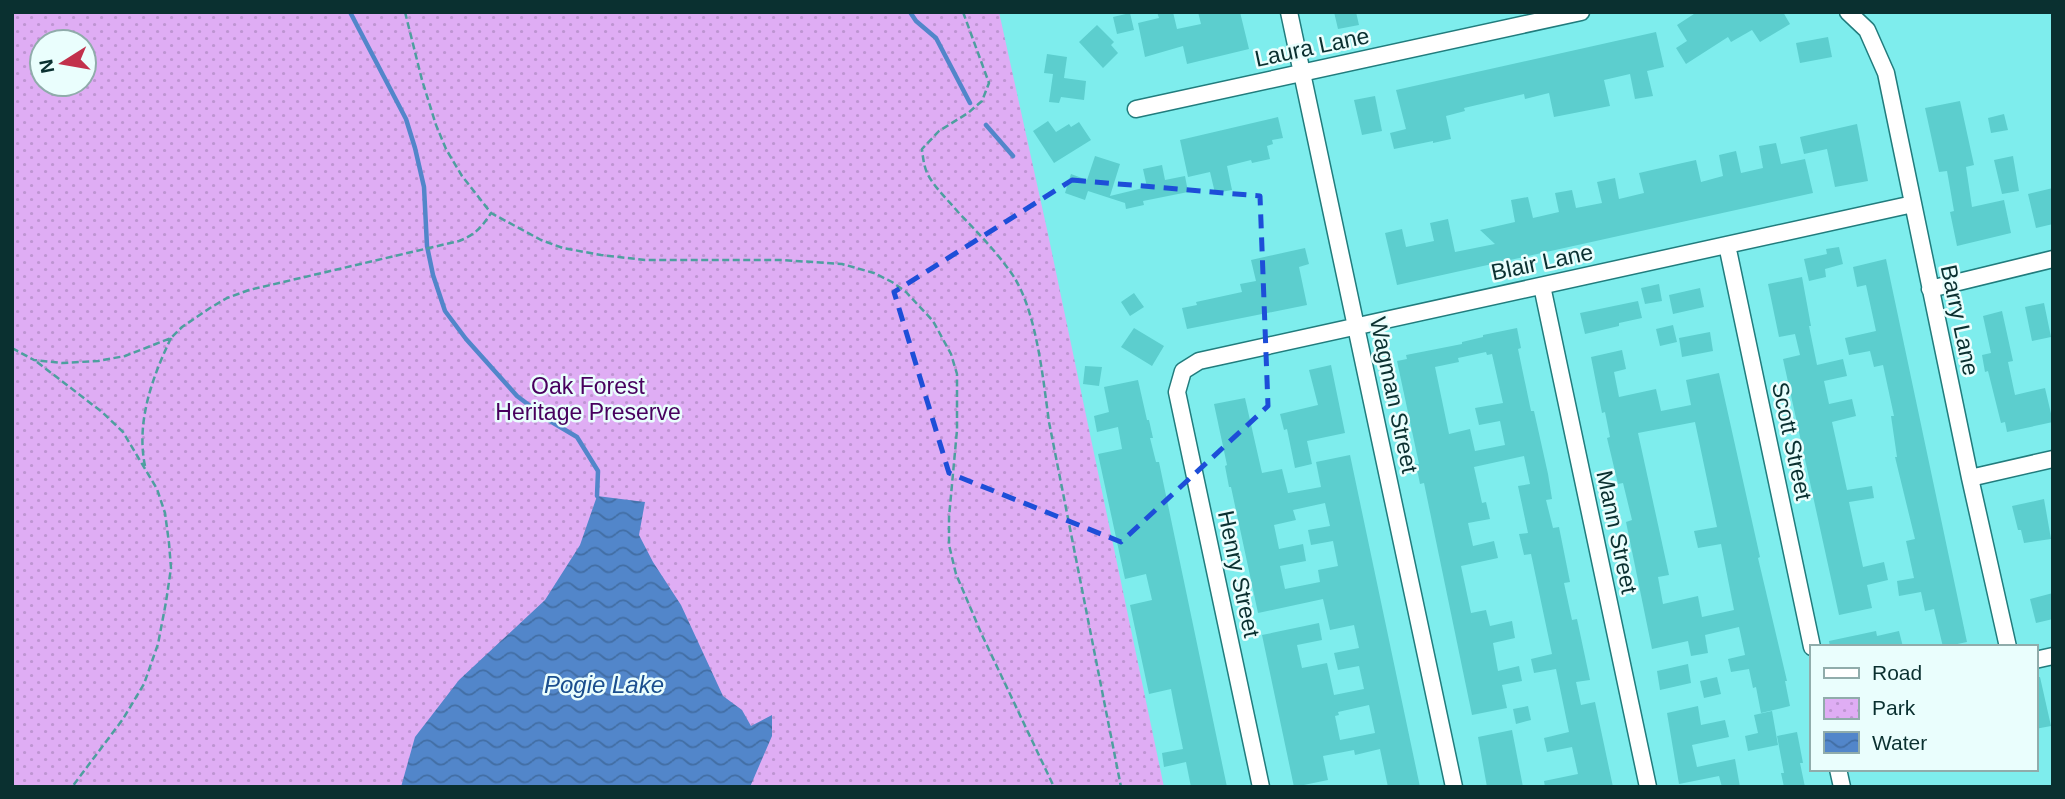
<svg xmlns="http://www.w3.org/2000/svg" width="2065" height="799" viewBox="0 0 2065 799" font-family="Helvetica,sans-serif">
<defs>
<pattern id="park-dots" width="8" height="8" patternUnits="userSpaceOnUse" patternTransform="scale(1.75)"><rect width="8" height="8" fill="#dfadf4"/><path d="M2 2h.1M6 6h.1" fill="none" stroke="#be95d2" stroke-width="1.8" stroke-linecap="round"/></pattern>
<pattern id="water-waves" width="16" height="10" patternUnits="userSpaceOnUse" patternTransform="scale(1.75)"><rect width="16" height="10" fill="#5286ca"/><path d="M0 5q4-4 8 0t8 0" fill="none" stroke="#426ea4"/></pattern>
</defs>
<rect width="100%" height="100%" fill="#7eeded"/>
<path fill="url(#park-dots)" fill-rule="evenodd" d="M12,12H999L1048,234L1164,787H12ZM42,42H84V84H42Z"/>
<path fill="url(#water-waves)" d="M597,496L645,502L639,535L653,562L681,605L723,696L742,710L751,726L772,715V736L750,787H401L415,737L459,680L545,600L580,545Z"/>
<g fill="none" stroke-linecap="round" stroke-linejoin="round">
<path stroke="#5286ca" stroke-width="4.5" d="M350,12L406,119L415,148L424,187L427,246L433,275L445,311L466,339L517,396L550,421L577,437L598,471L597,496
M910,12L916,21L936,38L970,103
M986,125L1013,156"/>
</g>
<path fill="#5ccece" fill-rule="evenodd" d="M1157,12H1173L1177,29L1201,24L1198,12H1240L1249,49L1187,64L1183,46L1145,57L1138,23L1159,18Z
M1334,12H1356L1359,25L1338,29Z
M1697,12H1783L1790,24L1760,42L1752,30L1731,42L1728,37L1686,64L1676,48L1687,41L1677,25Z
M1130,13L1134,30L1117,34L1113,17Z
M1097,25L1114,42L1111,45L1118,53L1103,68L1079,42Z
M1656,32L1664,67L1647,71L1653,96L1635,99L1630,74L1604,80L1610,106L1554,117L1549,93L1525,99L1524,94L1464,108L1465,111L1446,116L1451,139L1433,143V141L1394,149L1390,133L1406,129L1396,90Z
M1828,37L1832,57L1800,63L1796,43Z
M1047,54L1067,57L1064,78L1086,81L1084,100L1061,97L1059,103L1049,102L1053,74L1044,73Z
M1375,96L1382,131L1362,135L1354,100Z
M1960,101L1974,165L1966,167L1972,207L2004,200L2011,233L1957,246L1950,212L1954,211L1947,171L1939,172L1925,108Z
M2004,114L2008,130L1991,133L1988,118Z
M1278,117L1283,138L1272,140L1273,144L1267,146L1270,159L1252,163L1251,160L1227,166L1232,190L1215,193L1210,172L1188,177L1180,140Z
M1048,121L1056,132L1069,124L1071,127L1079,122L1091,140L1054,163L1033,131Z
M1857,124L1868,181L1835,187L1827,149L1804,154L1800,137Z
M1776,143L1781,164L1805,159L1813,193L1397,285L1385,233L1402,229L1406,247L1434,241L1430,223L1448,219L1455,252L1495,244L1480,230L1515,222L1511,200L1528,197L1533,218L1559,212L1555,193L1572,190L1576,208L1602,203L1597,182L1615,178L1619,199L1644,193L1639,173L1678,164L1696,160L1701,182L1723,176L1719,155L1736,151L1741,173L1763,168L1759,146Z
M1095,156L1120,164L1110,196L1147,187L1143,169L1162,165L1165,180L1185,176L1188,192L1143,201L1144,205L1126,209L1125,203L1088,191L1085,200L1065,193L1071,174L1087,180Z
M2013,156L2019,191L2002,194L1994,160Z
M2053,188V224L2036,228L2028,194Z
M1839,247L1843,264L1825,269L1826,277L1809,281L1804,259L1827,254L1826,249Z
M1305,248L1309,264L1299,267L1307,305L1187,329L1182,308L1197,305L1196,302L1242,292L1240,284L1256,281L1251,260Z
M1886,259L1967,642L1943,647L1934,609L1925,611L1921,592L1899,596L1897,581L1914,578L1906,541L1915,539L1895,457H1897L1891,416H1894L1883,365L1874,367L1870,351L1849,355L1845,338L1876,331L1866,285L1857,287L1853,267Z
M1802,277L1811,326H1809L1817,365L1843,359L1847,376L1824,381L1829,404L1852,399L1856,416L1832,422L1847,490L1872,486L1874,498L1849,502L1863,567L1884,562L1888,580L1867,585L1872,608L1839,615L1783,359L1800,355L1795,334L1779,337L1768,284Z
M1659,284L1662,301L1645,304L1641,288Z
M1700,288L1704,307L1673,314L1669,295Z
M1134,293L1144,307L1130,316L1121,302Z
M1638,301L1642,318L1619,323V326L1585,334L1580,313Z
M2044,303L2051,337L2032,341L2025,307Z
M2002,311L2013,361L2008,362L2015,395L2045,388L2053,422L2007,432L2005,422L2001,423L1988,371L1985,372L1982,355L1991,353L1983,316Z
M1673,325L1677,342L1660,346L1656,329Z
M1134,328L1164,346L1152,366L1121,347Z
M1517,328L1521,348L1518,349L1531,411H1534L1548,474L1552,499L1546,500L1553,528L1559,527L1570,582L1564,583L1572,620L1577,619L1590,680L1576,682L1581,705L1595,702L1613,787H1545L1544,781L1578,774L1572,747L1547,752L1544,738L1569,732L1556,669L1534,673L1531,659L1552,654L1531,554L1524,555L1519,534L1528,533L1518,486L1530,484L1524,456L1474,467L1482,503L1486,502L1490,519L1468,523L1473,546L1494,541L1498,558L1461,566L1471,613L1486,610L1490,626L1512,621L1515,638L1493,643L1498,671L1519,666L1522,681L1502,685L1507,708L1472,715L1424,483L1420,484L1416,464H1419L1397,361L1407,359L1406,355L1462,344V342L1483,337V335ZM1486,352L1487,355L1492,354L1503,403L1475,408L1479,425L1500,421L1505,445L1475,451L1470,429L1449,434L1435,367L1459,362L1458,358Z
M1710,332L1713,351L1682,357L1679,338Z
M1622,350L1626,369L1614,372L1619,397L1656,389L1661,411L1691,405L1686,380L1719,373L1760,557L1758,558L1787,681H1785L1790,706L1761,713L1756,687L1753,688L1749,669L1731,672L1728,659L1745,655L1739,627L1705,635L1708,653L1691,656L1688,641L1652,649L1626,522L1632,520L1623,483L1618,484L1607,438L1610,437L1605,412L1602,413L1591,357ZM1695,422L1717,527L1694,531L1698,548L1721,544L1734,610L1702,617L1698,596L1663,604L1658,577L1669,575L1638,433Z
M1331,365L1345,433L1307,441L1312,464L1295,468L1287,429L1284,430L1280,414L1318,405L1309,370Z
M1085,366L1102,367L1099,386L1083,384Z
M1138,380L1147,420H1149L1153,438H1150L1156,462H1159L1227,787H1191L1186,762L1164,767L1162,753L1183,749L1174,705L1171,689L1149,694L1130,605L1152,600L1146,574L1125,579L1098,454L1122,449L1118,427L1097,432L1094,416L1109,412L1104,387Z
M1245,398L1262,473L1282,469L1288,493L1321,487L1316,462L1350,455L1420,787H1388L1380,749L1355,755L1354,750L1323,756L1328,780L1294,787L1262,635L1319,623L1322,640L1297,645L1302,668L1327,663L1334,695L1364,689L1359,666L1338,670L1334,653L1359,648L1354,625L1330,630L1323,599L1258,613L1231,487H1229L1225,466L1227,465L1214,404ZM1325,503L1330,526L1308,530L1311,545L1333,541L1338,566L1318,570L1320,582L1285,589L1280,566L1306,561L1303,544L1279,549L1274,525L1296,520L1293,510ZM1369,705L1375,733L1340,740L1335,716L1339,715L1338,712Z
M2044,499L2051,539L2024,543L2021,530H2018L2012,506Z
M2053,593V619L2036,623L2030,599Z
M1876,631L1877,636L1899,631L1903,647H1830L1829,641Z
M1688,664L1691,683L1660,690L1657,671Z
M1717,677L1721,694L1704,698L1700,681Z
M2035,677H2040L2051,726L2035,729Z
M1528,706L1531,720L1516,724L1513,709Z
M1698,706L1701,725L1725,720L1729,737L1692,745L1697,767L1735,759L1740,787H1722L1719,776L1679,784L1667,713Z
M1772,711L1778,745L1748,751L1745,736L1758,733L1754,715Z
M1512,730L1523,787H1487L1478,737Z
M1797,732L1803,763H1800L1805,787H1784L1781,773H1784L1777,736Z"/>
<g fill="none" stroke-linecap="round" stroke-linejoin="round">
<defs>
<path id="street" d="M1289,12L1454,787
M1848,12L1867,30L1886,73L1970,478L2008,647
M1136,109L1581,12
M1727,245L1812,647
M1542,286L1648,787
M1930,289L2053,259
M1970,478L2053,459
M2035,660L2053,656
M1838,769L1842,787
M1261,787L1177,392L1183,371L1199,361L1913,204"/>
</defs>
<use href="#street" stroke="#217c7d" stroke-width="19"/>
<path stroke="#4e9f9f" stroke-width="2.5" stroke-dasharray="7 3.5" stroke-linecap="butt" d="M405,12L422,80L436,125L446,149L462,176L491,213L541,240L563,248L601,255L645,260H782L842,264L874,273L892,282L906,292L933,321L951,354L957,374V430L949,517V545L956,574L982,635L1054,787
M963,12L989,83L982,101L968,113L939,131L922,149C923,158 924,167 928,175C936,189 948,200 958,212C978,233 998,253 1014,277C1037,314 1043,379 1049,422L1121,787
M12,348L34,360L62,363L98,361L125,356L171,338L182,327L210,308L227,298L249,290L459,241C475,235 482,227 491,213
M37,362L102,412L123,432L157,489L165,513L169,543L171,568L166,602L158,644L144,684L123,719L72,787
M145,466C136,422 152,378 171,338"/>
<use href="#street" stroke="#fff" stroke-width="16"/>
</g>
<path fill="none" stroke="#1d4ed8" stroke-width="5" stroke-dasharray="14 9" stroke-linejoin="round" d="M1072,180L1260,196L1268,406L1121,542L949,473L894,292Z"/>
<g text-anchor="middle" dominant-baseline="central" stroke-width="5" stroke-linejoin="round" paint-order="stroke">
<g font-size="23" fill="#0a3030" stroke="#eafefd">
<text transform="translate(1312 47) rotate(-12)">Laura Lane</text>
<text transform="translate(1542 262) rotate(-12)">Blair Lane</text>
<text transform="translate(1960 320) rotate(78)">Barry Lane</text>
<text transform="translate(1394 395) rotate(78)">Wagman Street</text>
<text transform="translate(1792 441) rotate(78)">Scott Street</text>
<text transform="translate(1617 532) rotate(78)">Mann Street</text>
<text transform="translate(1239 574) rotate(78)">Henry Street</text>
</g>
<g font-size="23" fill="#48005e" stroke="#eafefd">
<text x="588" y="386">Oak Forest<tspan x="588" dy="26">Heritage Preserve</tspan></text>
</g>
<g font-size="24" font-style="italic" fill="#1a4e8e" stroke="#eafefd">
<text x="604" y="684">Pogie Lake</text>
</g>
</g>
<rect width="2065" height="799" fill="none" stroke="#0a3030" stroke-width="28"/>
<rect x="1810" y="645" width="228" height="126" fill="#eafefd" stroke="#90acab" stroke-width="2"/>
<rect x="1824" y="668" width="35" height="10" fill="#ffffff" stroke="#90acab" stroke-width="2"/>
<text x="1872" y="680" font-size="21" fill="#0a3030">Road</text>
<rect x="1824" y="698" width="35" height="21" fill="url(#park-dots)" stroke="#90acab" stroke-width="2"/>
<text x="1872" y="715" font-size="21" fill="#0a3030">Park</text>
<rect x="1824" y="732" width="35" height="21" fill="url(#water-waves)" stroke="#90acab" stroke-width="2"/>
<text x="1872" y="750" font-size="21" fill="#0a3030">Water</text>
<g transform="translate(63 63) rotate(259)"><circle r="33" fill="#eafefd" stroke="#90acab" stroke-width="2"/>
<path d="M0-5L12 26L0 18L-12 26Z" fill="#c2314c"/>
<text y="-10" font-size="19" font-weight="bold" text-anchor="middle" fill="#0a3030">N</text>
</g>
</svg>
